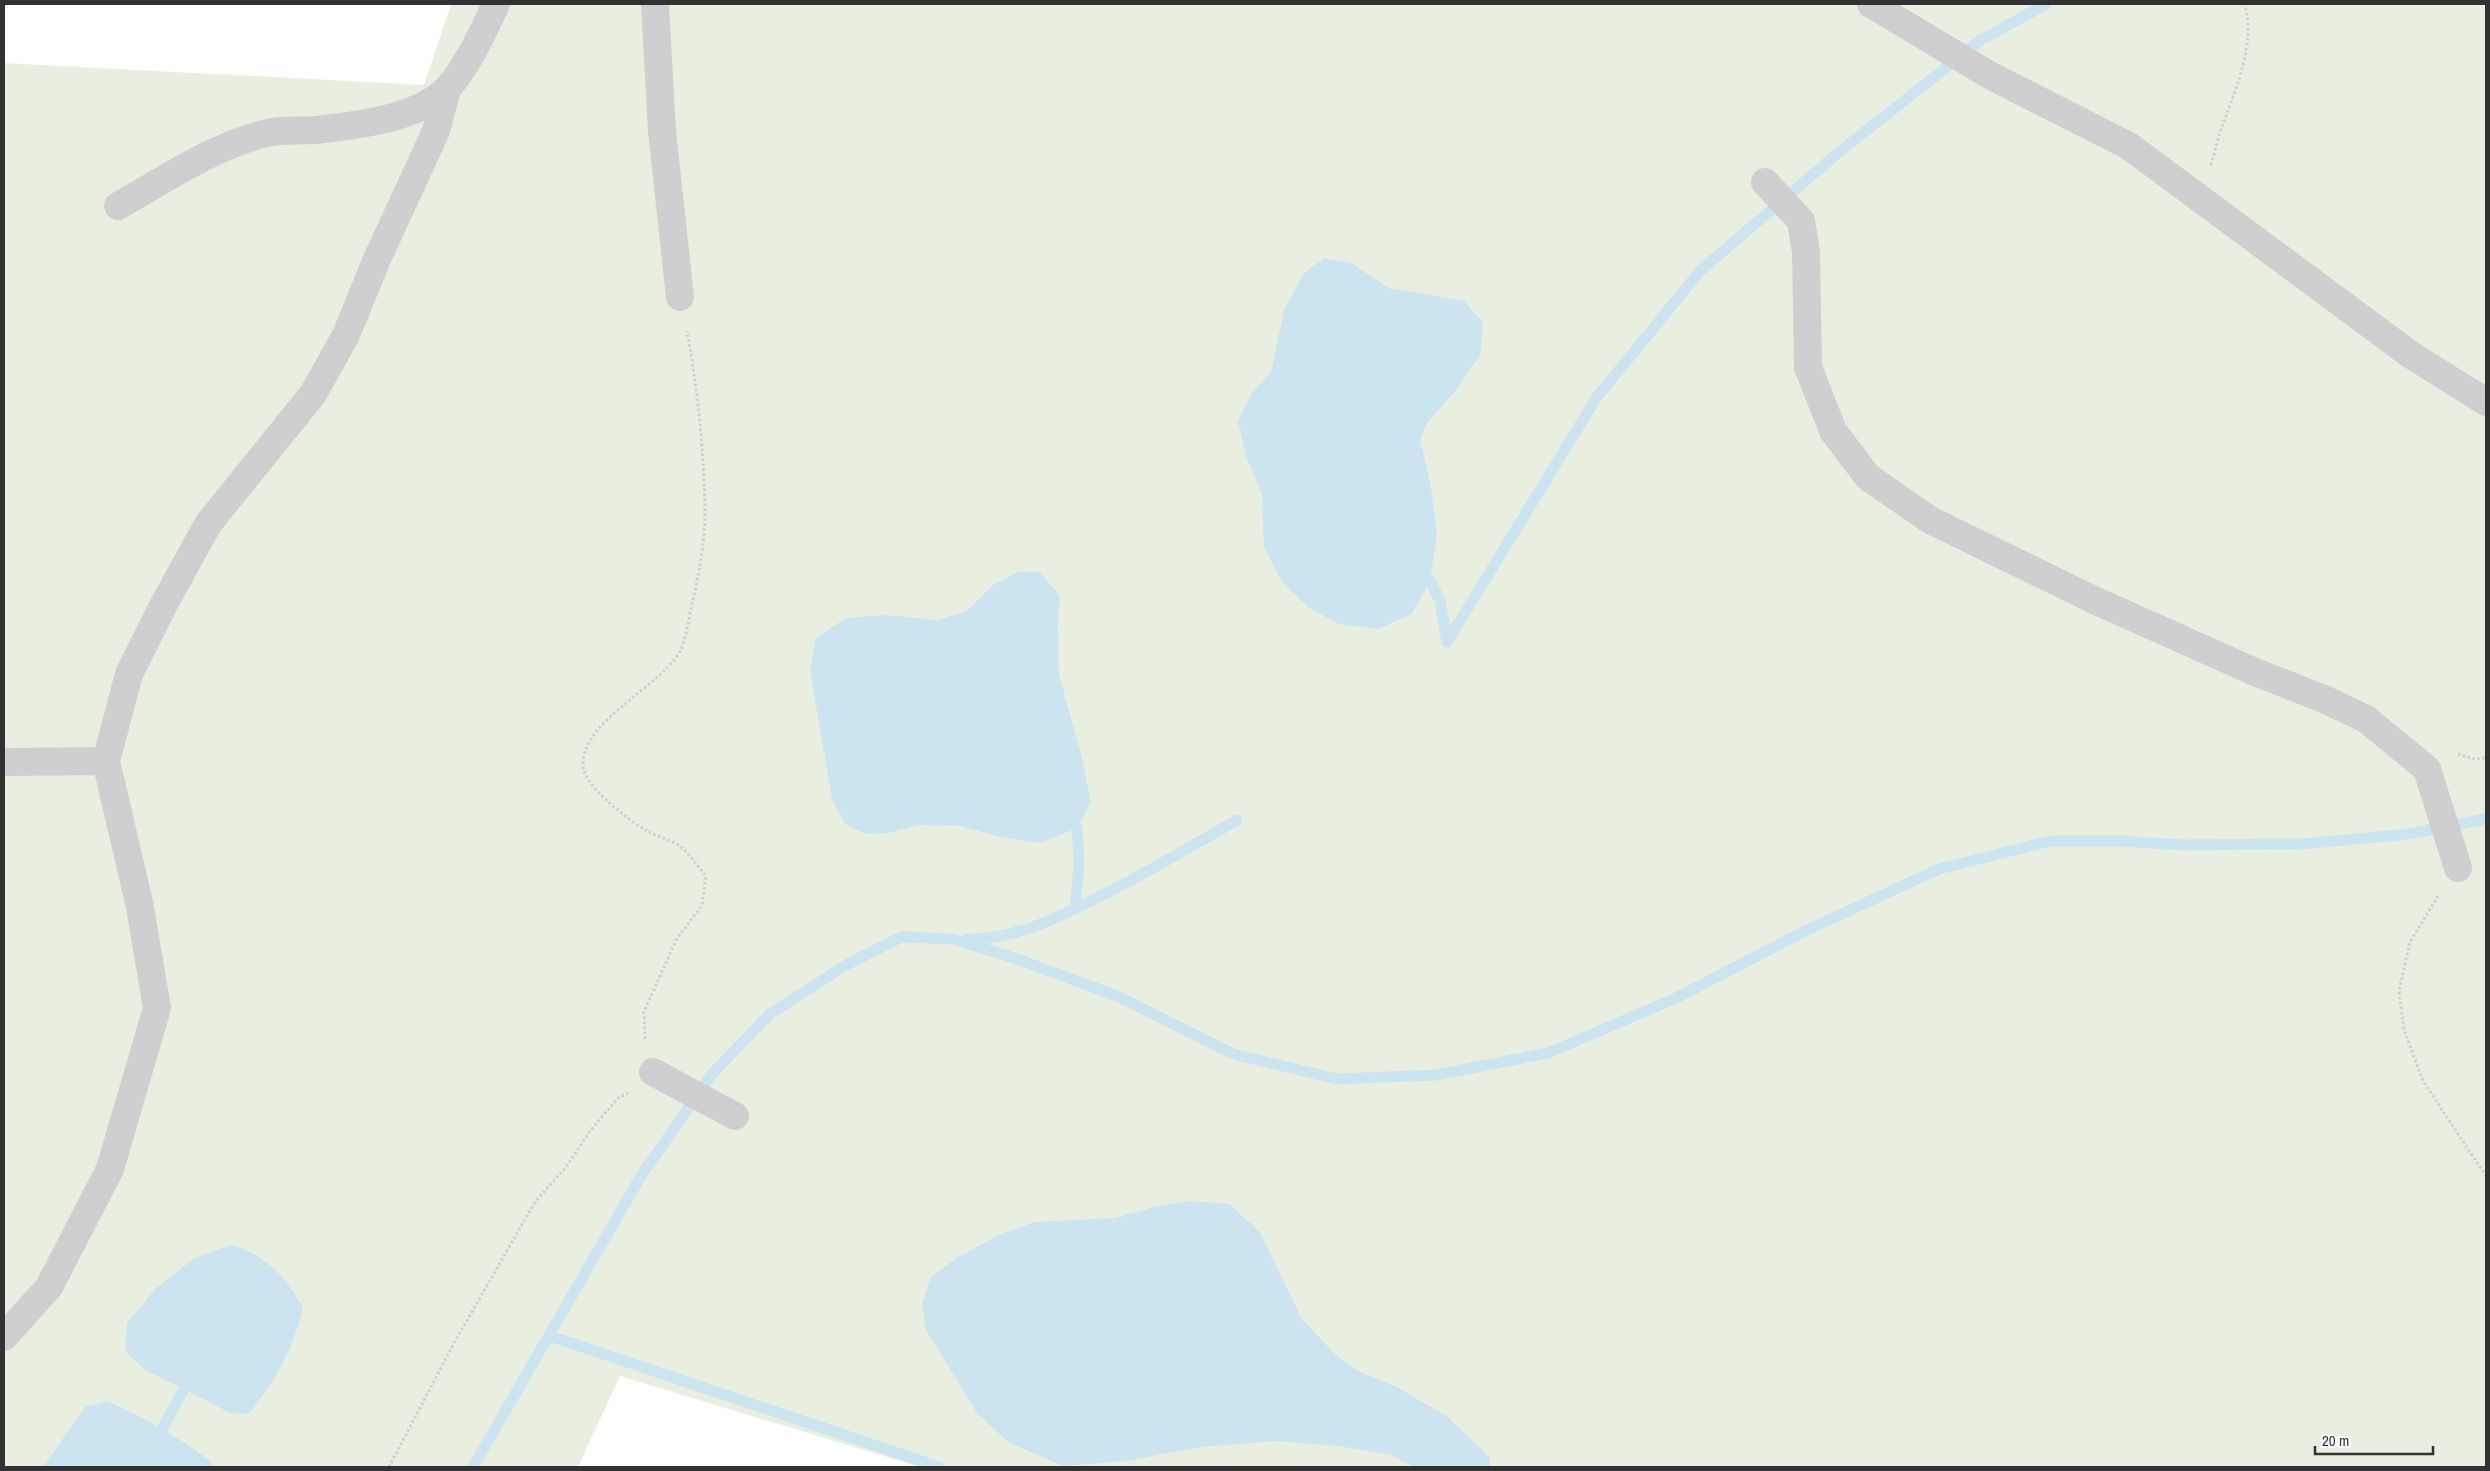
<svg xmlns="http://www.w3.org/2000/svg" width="2490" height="1471" viewBox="0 0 2490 1471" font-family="'Archivo Narrow',sans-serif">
<rect width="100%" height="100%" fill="#fff"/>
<path fill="#e9efe0" d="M451,4H2486V1467H920L620,1376L578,1467H4V63L424,85Z"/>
<path fill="#cce4f0" d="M1324,258L1351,263L1389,288L1464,301L1483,323L1480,355L1457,389L1427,423L1420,439L1431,487L1437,535L1430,580L1412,614L1378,629L1339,624L1309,608L1282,582L1264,547L1262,494L1246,456L1238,421L1252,393L1271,372L1284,310L1303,274Z
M1018,572H1040L1060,596L1058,622L1059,674L1081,754L1091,802L1077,828L1041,843L1001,837L960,826L920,825L888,833L865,834L845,824L832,799L810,670L816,638L846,618L886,615L937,620L967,611L993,585Z
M1190,1201L1229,1204L1259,1231L1302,1319L1335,1354L1360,1372L1393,1385L1448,1417L1490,1458V1467H1414L1391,1455L1339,1446L1276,1441L1200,1447L1126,1461L1063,1466L1008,1442L977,1413L926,1330L922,1304L931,1277L958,1257L999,1235L1034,1222L1115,1218L1154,1207Z
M231,1245C267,1255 285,1277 303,1307C293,1351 276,1379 249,1414L230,1413L184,1389L145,1370L125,1351L127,1323L156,1288L196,1257Z
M107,1401C145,1418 180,1437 212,1463L211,1467H43L85,1407Z"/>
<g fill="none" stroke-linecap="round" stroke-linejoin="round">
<path stroke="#cce4f0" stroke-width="11" d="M1430,580L1440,601L1447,642
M1447,642L1597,397L1701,270L1838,153L1981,40L2046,4
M1075,909L1079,865L1077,828
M967,939C1017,940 1063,915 1107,893C1151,870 1194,845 1237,820
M550,1336L939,1467
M162,1429L184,1389
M473,1467L641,1176L712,1074L770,1014L846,965L901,937L953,939L1017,959L1117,996L1233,1054L1337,1079L1436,1075L1548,1053L1676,998L1807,930L1939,869L2050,841H2120L2182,845L2302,844L2408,834L2486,819"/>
<path stroke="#cfcfcf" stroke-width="3" stroke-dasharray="2.5 2.5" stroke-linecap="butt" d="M2211,165C2215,151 2218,137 2223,124C2237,85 2255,46 2245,4
M2458,754L2474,759L2486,758
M2438,896L2410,942L2399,991L2404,1030L2423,1081L2486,1176
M645,1039L644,1012L676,940L702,905L706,876C698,867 691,855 681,847C672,840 658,837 647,831C630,821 583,786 583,765C582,721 657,689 679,653C686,641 688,622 691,609C698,578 705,544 705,512C704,452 698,390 687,331
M389,1467L454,1343L535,1202L566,1167L590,1131L618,1098L628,1093"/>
<path stroke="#cfcfcf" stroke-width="28" d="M655,4L662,131L680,297
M1871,4L1991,76L2129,146L2411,355L2486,402
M1765,182L1801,221L1806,252L1808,367L1833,431L1868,477L1930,520L2094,600L2255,672L2324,699L2366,719L2427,769L2458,868
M118,206C166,179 213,146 267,133C285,129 306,132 324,129C361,125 420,117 447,89C467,67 484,30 496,4
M4,762L106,761
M653,1072L735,1116
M4,1337L49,1287L110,1169L157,1008L140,907L106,761L129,674L164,604L208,524L313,394L346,335L377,259L436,131L447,89"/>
</g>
<rect width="2490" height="1471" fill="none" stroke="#323232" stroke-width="10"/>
<path d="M2315 1446v8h118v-8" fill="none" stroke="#323232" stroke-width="2.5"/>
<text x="2322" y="1446" font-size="15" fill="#323232" stroke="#ffffff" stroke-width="4" paint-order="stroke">20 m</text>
</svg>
